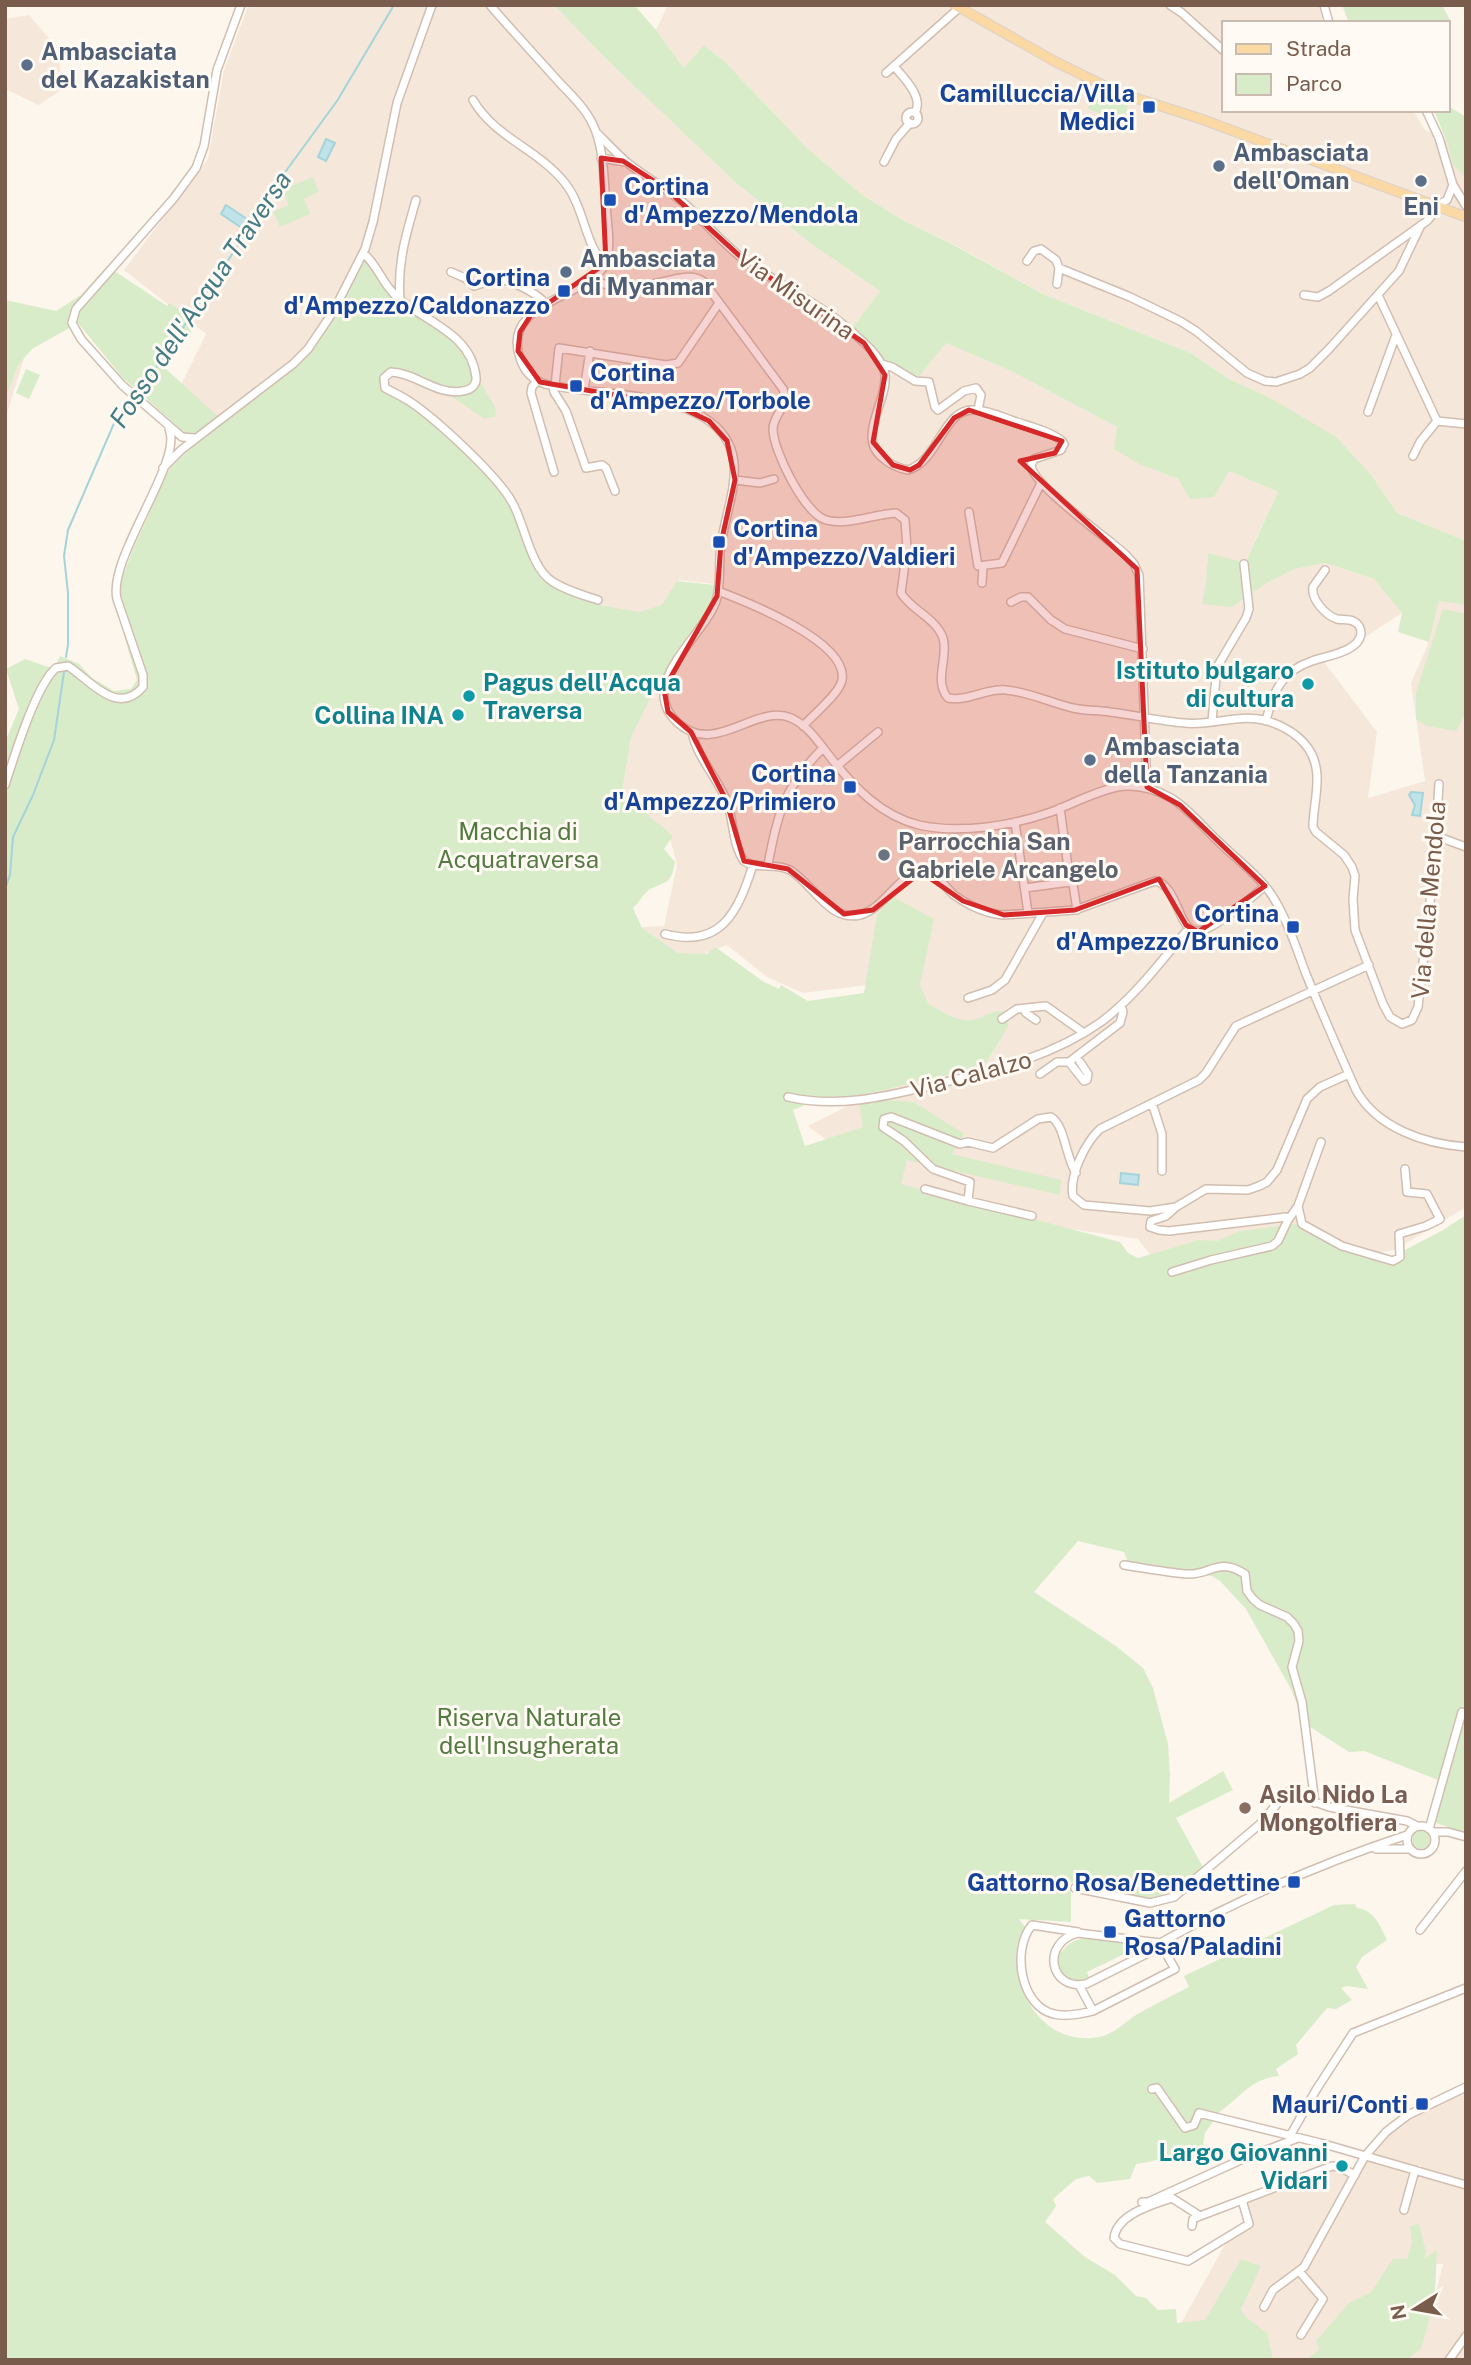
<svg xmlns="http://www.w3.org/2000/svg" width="1471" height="2365" viewBox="0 0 1471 2365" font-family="'Public Sans',sans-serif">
<rect width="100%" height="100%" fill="#fdf6ec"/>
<path fill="#f5e8da" d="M252,5H554L605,58L735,182L810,243L880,291L946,343L1013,372L1117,427L1141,465L1178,479L1229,471L1278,492L1244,564L1208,553L1206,583L1265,584L1295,569L1325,563L1374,579L1402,613L1355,644L1321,658L1377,732L1368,798L1425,781L1411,683L1429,642L1439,601L1466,605V1207L1395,1250L1362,1255L1161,1268L1138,1239L1045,1225L914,1196L853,1160L808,1126L883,1088L868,985L803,993L767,977L727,945L673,966L628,928L664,926L677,865L669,834L622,794L631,736L655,687L713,599L715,584L679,580L663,606L638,613L599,606L549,582L381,386L390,368L472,375L467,360L459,345L224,424L179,389L206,334L124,270L208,159L224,70L247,9Z
M668,5H1319L1323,23H1224V110H1413L1425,130L1466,148V541L1397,513L1372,476L1270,398L1227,378L1191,353L1043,294L955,245L904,221L861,194L806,147L725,62L704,45L684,68L656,30Z
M29,15L59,50L61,90L39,105L5,89V19Z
M5,307L31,336L5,420Z
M1466,2091V2181L1371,2154L1394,2129L1427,2109Z
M1368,2160L1466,2188V2360H1393L1428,2325L1443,2264H1433L1312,2360H1272L1240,2313L1260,2267L1241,2259L1197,2335L1179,2327L1227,2241L1252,2224L1247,2201L1336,2169L1358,2178Z"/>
<path fill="#d8ecc9" d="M554,5H634L656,30L684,68L704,45L725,62L806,147L861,194L904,221L950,243L1043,294L1191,353L1227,378L1270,398L1335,436L1372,476L1397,513L1466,541V605L1439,601L1429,642L1398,632L1402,613L1374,579L1325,563L1295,569L1265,584L1232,607L1202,604L1206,583L1208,553L1245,563L1278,492L1229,471L1214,497L1190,499L1178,479L1141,465L1114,449L1117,427L1013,372L946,343L915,381L881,364L851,330L880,291L810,243L735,182L605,58Z
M1342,5H1442L1451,22L1448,24L1349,23Z
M1096,89L1129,103L1122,122L1088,109Z
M1448,106L1466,117V178L1453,165L1448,145L1434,110H1448Z
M313,177L319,192L304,199L310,214L280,227L273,212L289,205L282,190Z
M364,260L395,298L451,336L461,349L496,409L495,417L483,418L432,383L400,369L385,374L384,387L416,405L495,479L509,500L532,557L550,581L599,605L639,612L662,605L677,581L715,585L714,599L656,687L631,737L622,793L673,836L664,849L675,862C671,886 666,880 649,890C642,895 639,903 633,908L642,928L678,953L707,954L715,947L764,982L779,989L781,985L808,1001L864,993L877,915L893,897L934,919L920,985L928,1004C943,1012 959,1024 976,1019C990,1015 993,1010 1009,1011L1008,1027L984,1066L862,1095L825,1097L793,1110L805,1146L863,1127L858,1098L914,1102L964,1134L952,1154L1061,1180L1060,1195L907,1160L901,1184L1120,1242L1128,1253L1138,1258L1199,1240L1217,1241L1240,1231L1297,1224L1308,1234L1316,1232L1386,1260L1443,1230L1466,1215V1833L1427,1820L1438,1780L1364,1751L1349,1752L1304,1723L1291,1689L1246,1609L1220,1581L1212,1576L1128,1562L1124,1552L1078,1541L1034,1592L1116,1646L1143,1668L1153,1688L1168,1744L1170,1775L1169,1803L1223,1771L1233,1790L1176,1818L1204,1869L1182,1888L1150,1899L1071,1882V1922L1019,1919L1026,1928C1023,1934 1018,1941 1017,1947C1011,1995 1047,2047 1099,2037C1114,2034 1124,2023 1136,2015C1153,2005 1171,1996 1189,1987L1184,1976L1334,1905L1355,1904L1357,1908C1374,1910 1380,1925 1387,1940L1362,1957L1356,1967L1368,1989L1347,1986L1341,1988L1352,2000L1336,2009L1327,2008L1296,2045L1298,2054L1276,2069L1279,2076C1248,2078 1236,2104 1210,2118L1214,2120L1205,2133L1203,2144L1218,2154L1219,2159L1191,2161L1183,2152L1149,2162L1136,2164L1130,2179L1097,2183L1089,2176L1076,2179L1053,2199L1056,2206L1045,2222L1085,2257L1115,2275L1136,2296L1146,2298L1158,2310L1176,2309L1177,2323L1205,2320L1241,2259L1261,2266L1241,2310L1246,2317L1267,2333L1273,2360H5V742L19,709L6,669L25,659L54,669L60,656L79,664L92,678L114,691L131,689L137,680L117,611L121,581L133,549L170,468L196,443L122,377L78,323L32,349L18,365L5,400V300L56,311L81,295L107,266L167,306L169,303L185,313L183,316L196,325L165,368L224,422L308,355L336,316Z
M26,369L40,375L29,399L16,393Z
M1443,609L1466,614V713L1456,731L1427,726L1416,719V692Z
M1412 1840a9 9 0 1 1 18 0a9 9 0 1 1-18 0Z
M1085,1938L1152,1944L1153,1946L1143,1949L1141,1946L1087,1972L1089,1978L1075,1981C1044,1969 1060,1942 1085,1938Z
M1419,2224L1426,2252L1424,2259L1437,2250L1435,2291L1428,2325L1421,2348L1407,2360H1306L1319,2350L1316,2341L1349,2303L1371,2292L1393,2259H1407L1412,2243L1410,2226Z"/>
<path fill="#bfe3e8" stroke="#a5d3da" stroke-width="2" d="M326,139L335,143L326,161L318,157Z
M226,205L247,219L242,228L221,214Z
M1411,792L1423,793L1420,816L1412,815L1415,805L1409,795Z
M1121,1173L1139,1175L1138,1185L1120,1183Z"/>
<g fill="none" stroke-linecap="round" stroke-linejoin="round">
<path stroke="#a5d3da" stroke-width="2" d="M138,395L249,229L267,197L337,101L394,5
M66,657L68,644V593L64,556L68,530L115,421L135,400
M5,889L10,875L13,837L33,795L54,740L64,672"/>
<defs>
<path id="minor" d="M490,5C512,31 535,55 558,81C572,96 589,111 596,132C604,154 604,181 606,205C607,222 611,242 607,259C598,297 499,299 520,358C524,371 533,380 545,384C596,396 656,390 703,417C756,449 727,500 721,545C718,563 722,584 716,601C703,638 635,684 678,723C715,757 756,703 791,718C809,726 819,743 831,758C853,786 881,816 919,825C960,834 1011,826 1051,812C1072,804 1094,792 1117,787C1136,784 1155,789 1171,798C1189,809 1203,827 1218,841C1237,860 1263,878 1276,902C1289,924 1297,950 1306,974C1322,1013 1339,1052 1356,1090C1377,1128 1425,1144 1466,1147
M1170,5L1182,13L1224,51
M1324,5L1329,23
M894,66C904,78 924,97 915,113
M886,73L959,8
M473,100C495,138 538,149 565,183C584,207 584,241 604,265
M1426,110L1439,138L1453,185L1466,206
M906 118a6 6 0 1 1 12 0a6 6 0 1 1-12 0Z
M598,134C608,144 618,155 629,164C647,178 667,189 685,204C706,223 724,245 747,262C785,288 828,308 861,340C870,348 884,362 885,375C888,402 855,438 884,459C891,465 898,468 908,470C939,461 943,408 974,410C987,410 1000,416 1011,420C1028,426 1048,430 1062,441L1064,444L1061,450L1034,459L1031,465C1032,485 1108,538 1126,555L1134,564L1139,575L1147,788
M601,158L625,162
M884,162L896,139L910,123
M1438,205L1447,200L1453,185
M363,253C377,264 382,283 395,295C423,322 471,332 476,377C477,385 471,390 463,391C437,396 416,373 391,372L384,378L385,388C393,392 401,396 409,401C435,418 497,475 512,502C525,524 530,568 553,582C567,591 583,595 598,600
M1027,261L1034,251L1041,249L1056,260L1059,268
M451,272L465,278L474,286C482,284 489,280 496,280C510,278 538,294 546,304
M591,278C635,305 683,264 704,282L783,389C790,406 773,414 773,429C773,451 805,514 826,520C848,526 874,514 896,513L905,520L907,548L901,593C911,610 936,618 943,638C949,657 933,681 948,698C967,702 986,688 1006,690C1029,692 1051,703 1073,708C1085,711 1098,710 1110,712C1135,715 1160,721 1184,723C1212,726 1237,714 1264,720C1282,725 1298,734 1308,748C1325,772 1313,801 1313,827L1316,832L1344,855L1352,867L1355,876L1353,899L1355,930L1383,1004L1390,1017L1402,1024L1412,1020L1418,1007L1433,875L1439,784
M1057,284L1059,268L1130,297L1180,321L1196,331L1247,373L1265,381L1276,382L1300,374L1310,368L1329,349L1399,271L1421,225
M1304,295L1318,297L1329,291L1427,221L1432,215L1436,204
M1378,295L1437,421L1420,442L1413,456
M400,300C397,264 406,234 416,200
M881,364L892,367L915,381L929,382L935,407L938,410L964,391L976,388L981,395L978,410
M537,381L532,387L531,393L554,472
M553,386L554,392L566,411L586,468L602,465L606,468L615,491
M555,386L559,348L666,365L678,363L719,303
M584,390L590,351
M1368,412L1396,335
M1437,421L1466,424
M194,438L182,437L122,385L81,339L72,323L76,309L174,198L196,168L204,146L217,70L241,5
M163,468L181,450L293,364L308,349L333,312L365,249L373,222L397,103L432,5
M735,480L760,483L774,479
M969,512L978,566L1002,563L1041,483
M982,583L983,566
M718,591C747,602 849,642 842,680C840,693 813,715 803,726
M1011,602L1021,597H1028L1051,620L1065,629L1143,649
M1212,721L1217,667L1246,618L1249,609L1244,564
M1266,721C1273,691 1282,671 1312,661C1325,656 1360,652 1361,633C1361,628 1358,623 1353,621C1348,619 1342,620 1337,619C1325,615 1311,599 1313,587L1325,570
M692,732C697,758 718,778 727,802C734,821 732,844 744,861C757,870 775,862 790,870C813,884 829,922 860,915C885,909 902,868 925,872C937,873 946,888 954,895C968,905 987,914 1004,915L1075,910L1155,881C1179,885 1178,936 1200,931C1216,928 1251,898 1265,886
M837,766L878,732
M5,785C14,757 36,685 56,668L68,666C90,680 117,717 143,687V675L117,599C107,558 184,461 169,429
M1060,808L1070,882L1073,884L1077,910
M1015,822L1028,913
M1436,836L1466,847
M768,865C777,814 785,786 823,748
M1025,888L1070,882
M665,934C721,949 738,912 753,865
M968,998L992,990L1005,980L1043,913
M1024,1009L1026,1013L1036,1020
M1002,1019L1017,1009L1046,1006L1084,1033
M1069,1062L1084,1081L1087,1080L1088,1074L1080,1062
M1040,1074L1057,1062H1069L1120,1023L1123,1012L1121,1005
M1349,1074L1320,1087L1307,1099L1277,1170L1267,1182L1259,1186L1248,1190L1206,1189L1176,1207L1150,1211L1084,1205L1073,1196C1069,1176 1085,1143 1100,1129L1199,1080L1206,1073L1236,1026L1369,965
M788,1097C840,1109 891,1095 942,1083C998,1069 1053,1056 1101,1022C1136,996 1161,961 1189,928
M1152,1103L1162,1134V1171
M925,1189L968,1201
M1298,1206L1302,1224L1342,1246L1393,1261L1400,1257L1399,1234L1426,1226L1440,1219L1427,1194L1407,1192L1405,1169
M1032,1216L968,1201L970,1182L933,1169L904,1141L883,1127L884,1119L891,1117L960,1144L968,1142L993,1148L1038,1119L1051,1117C1065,1125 1066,1159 1076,1173
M1288,1220L1298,1206L1321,1142
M1172,1272L1211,1260L1272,1246L1278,1241L1288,1220L1286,1217L1169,1231L1159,1230L1150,1227L1151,1221L1166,1216L1175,1208
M1124,1565C1144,1568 1165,1572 1186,1574C1211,1576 1217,1556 1245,1574L1247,1591L1253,1599L1260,1605L1287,1617L1294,1624L1298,1631L1299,1641L1292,1667L1302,1702L1315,1803
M1407 1840a14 14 0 1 1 28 0a14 14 0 1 1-28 0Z
M1429,1829L1462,1712
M1433,1832H1448L1466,1837
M1376,1849H1410
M1075,1888L1150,1903L1174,1897L1260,1824L1287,1792L1329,1807L1407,1821L1417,1826
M1420,1930L1466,1871
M1078,1932L1032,1925C1011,1950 1021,2007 1054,2014C1066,2017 1081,2014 1093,2011
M1160,1943L1078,1933C1041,1942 1049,1991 1086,1984L1156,1949L1160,1943C1239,1899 1322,1863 1407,1835
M1079,1985L1093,2011L1175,1969L1160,1943
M1152,2089L1157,2088L1185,2128L1194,2125L1199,2113L1324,2144L1466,2185
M1290,2136L1316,2090L1353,2033L1466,1988
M1142,2202H1148L1243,2159L1298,2138
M1404,2210L1415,2170
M1200,2216L1332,2166L1339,2167L1355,2175
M1192,2226L1193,2219L1200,2216L1172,2198C1152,2205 1117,2214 1114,2238L1120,2244L1188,2261L1249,2224L1242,2200
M1299,2271L1323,2299L1301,2335
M1264,2307L1273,2290L1304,2267L1365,2156L1386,2132L1408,2115L1466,2087
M1449,2360L1466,2336"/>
<path id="major" d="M955,5L1054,61L1117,92L1201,119L1466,217"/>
</defs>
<use href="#minor" stroke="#d1beb0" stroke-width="10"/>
<use href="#major" stroke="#dad1cd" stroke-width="11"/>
<use href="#minor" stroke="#fff" stroke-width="7"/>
<use href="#major" stroke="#fbd9a5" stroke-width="9"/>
</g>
<path fill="#d62828" fill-opacity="0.2" stroke="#d62828" stroke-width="5" stroke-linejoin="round" d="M601,158L623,161L665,188L742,258L864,343L885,375L873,442L893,465L910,470L919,465L954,418L969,410L1062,441L1055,453L1020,461L1137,569L1147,787L1180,805L1265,886L1198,932L1186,925L1159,879L1075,910L1004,915L963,901L921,872L873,910L844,914L788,869L744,861L726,800L691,732L668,712L664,689L717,596L721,543L735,480L727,441L709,421L678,406L540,382L518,351L520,332L531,315L606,263Z"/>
<g fill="#5c6f8a" stroke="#fffaf3" stroke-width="2.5">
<circle cx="27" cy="65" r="7"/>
<circle cx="1219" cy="166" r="7"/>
<circle cx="1421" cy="181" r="7"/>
<circle cx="566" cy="272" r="7"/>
<circle cx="1090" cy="760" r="7"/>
</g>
<g fill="#1a4fb4" stroke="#fffaf3" stroke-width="2.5">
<rect x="1142" y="100" width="14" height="14" rx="3.5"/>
<rect x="603" y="193" width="14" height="14" rx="3.5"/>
<rect x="557" y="284" width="14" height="14" rx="3.5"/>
<rect x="569" y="379" width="14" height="14" rx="3.5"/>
<rect x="712" y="535" width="14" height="14" rx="3.5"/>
<rect x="843" y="780" width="14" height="14" rx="3.5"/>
<rect x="1286" y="920" width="14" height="14" rx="3.5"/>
<rect x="1287" y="1875" width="14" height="14" rx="3.5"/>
<rect x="1103" y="1925" width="14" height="14" rx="3.5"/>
<rect x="1415" y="2097" width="14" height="14" rx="3.5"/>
</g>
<g fill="#0f9aa8" stroke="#fffaf3" stroke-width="2.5">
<circle cx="1308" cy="684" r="7"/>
<circle cx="469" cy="696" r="7"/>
<circle cx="458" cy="715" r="7"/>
<circle cx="1342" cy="2166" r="7"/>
</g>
<circle fill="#6b7280" stroke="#fffaf3" stroke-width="2.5" cx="884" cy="855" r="7"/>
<circle fill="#8d6e63" stroke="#fffaf3" stroke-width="2.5" cx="1245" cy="1808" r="7"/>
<g text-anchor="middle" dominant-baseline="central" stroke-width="6" stroke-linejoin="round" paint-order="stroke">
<g font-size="24" font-weight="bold" fill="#4e5e75" stroke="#fffaf3" text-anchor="start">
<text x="41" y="51">Ambasciata<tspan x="41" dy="28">del Kazakistan</tspan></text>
<text x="1233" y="152">Ambasciata<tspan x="1233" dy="28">dell'Oman</tspan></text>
<text x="1421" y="206" text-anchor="middle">Eni</text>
<text x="580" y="258">Ambasciata<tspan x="580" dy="28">di Myanmar</tspan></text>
<text x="1104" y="746">Ambasciata<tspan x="1104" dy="28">della Tanzania</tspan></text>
</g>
<g font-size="24" font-weight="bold" fill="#164399" stroke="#fffaf3" text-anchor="end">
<text x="1135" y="93">Camilluccia/Villa<tspan x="1135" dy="28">Medici</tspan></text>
<text x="624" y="186" text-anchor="start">Cortina<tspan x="624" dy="28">d'Ampezzo/Mendola</tspan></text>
<text x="550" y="277">Cortina<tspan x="550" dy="28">d'Ampezzo/Caldonazzo</tspan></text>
<text x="590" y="372" text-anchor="start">Cortina<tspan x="590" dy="28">d'Ampezzo/Torbole</tspan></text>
<text x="733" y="528" text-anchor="start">Cortina<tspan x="733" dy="28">d'Ampezzo/Valdieri</tspan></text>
<text x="836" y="773">Cortina<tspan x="836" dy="28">d'Ampezzo/Primiero</tspan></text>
<text x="1279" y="913">Cortina<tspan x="1279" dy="28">d'Ampezzo/Brunico</tspan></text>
<text x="1280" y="1882">Gattorno Rosa/Benedettine</text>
<text x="1124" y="1918" text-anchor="start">Gattorno<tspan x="1124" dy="28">Rosa/Paladini</tspan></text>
<text x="1408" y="2104">Mauri/Conti</text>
</g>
<g font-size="24" fill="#7a5c4d" stroke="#fffaf3">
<text transform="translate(796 294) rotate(35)">Via Misurina</text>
<text transform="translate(1428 900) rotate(-85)">Via della Mendola</text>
<text transform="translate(971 1074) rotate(-15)">Via Calalzo</text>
</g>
<g font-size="24" font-weight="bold" fill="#0d838f" stroke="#fffaf3" text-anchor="end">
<text x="1294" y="670">Istituto bulgaro<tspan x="1294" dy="28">di cultura</tspan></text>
<text x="483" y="682" text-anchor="start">Pagus dell'Acqua<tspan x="483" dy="28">Traversa</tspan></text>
<text x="444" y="715">Collina INA</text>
<text x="1328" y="2152">Largo Giovanni<tspan x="1328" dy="28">Vidari</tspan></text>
</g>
<g font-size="24" fill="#537a41" stroke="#fffaf3">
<text x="518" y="831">Macchia di<tspan x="518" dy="28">Acquatraversa</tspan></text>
<text x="529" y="1717">Riserva Naturale<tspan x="529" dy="28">dell'Insugherata</tspan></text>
</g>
<g font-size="24" font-weight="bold" fill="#5b616d" stroke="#fffaf3" text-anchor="start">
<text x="898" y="841">Parrocchia San<tspan x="898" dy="28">Gabriele Arcangelo</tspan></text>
</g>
<g font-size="24" font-weight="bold" fill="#785e54" stroke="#fffaf3" text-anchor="start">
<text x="1259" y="1794">Asilo Nido La<tspan x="1259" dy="28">Mongolfiera</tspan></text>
</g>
<g font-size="26" font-style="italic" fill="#437c86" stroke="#fffaf3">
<text transform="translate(200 299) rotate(-56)">Fosso dell'Acqua Traversa</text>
</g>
</g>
<rect width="1471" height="2365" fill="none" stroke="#7a5c4d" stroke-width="14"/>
<rect x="1222" y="21" width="228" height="91" fill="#fffaf3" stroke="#cabbb1" stroke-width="2"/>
<rect x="1236" y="44" width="35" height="10" fill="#fbd9a5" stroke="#cabbb1" stroke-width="2"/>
<text x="1286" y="56" font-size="21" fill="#7a5c4d">Strada</text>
<rect x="1236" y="74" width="35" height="21" fill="#d8ecc9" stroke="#cabbb1" stroke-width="2"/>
<text x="1286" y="91" font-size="21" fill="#7a5c4d">Parco</text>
<g transform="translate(1415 2309) rotate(259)" stroke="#fffaf3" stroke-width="5" paint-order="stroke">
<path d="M0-5L12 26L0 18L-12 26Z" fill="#7a5c4d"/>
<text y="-10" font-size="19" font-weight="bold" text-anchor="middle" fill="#7a5c4d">N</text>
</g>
</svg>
